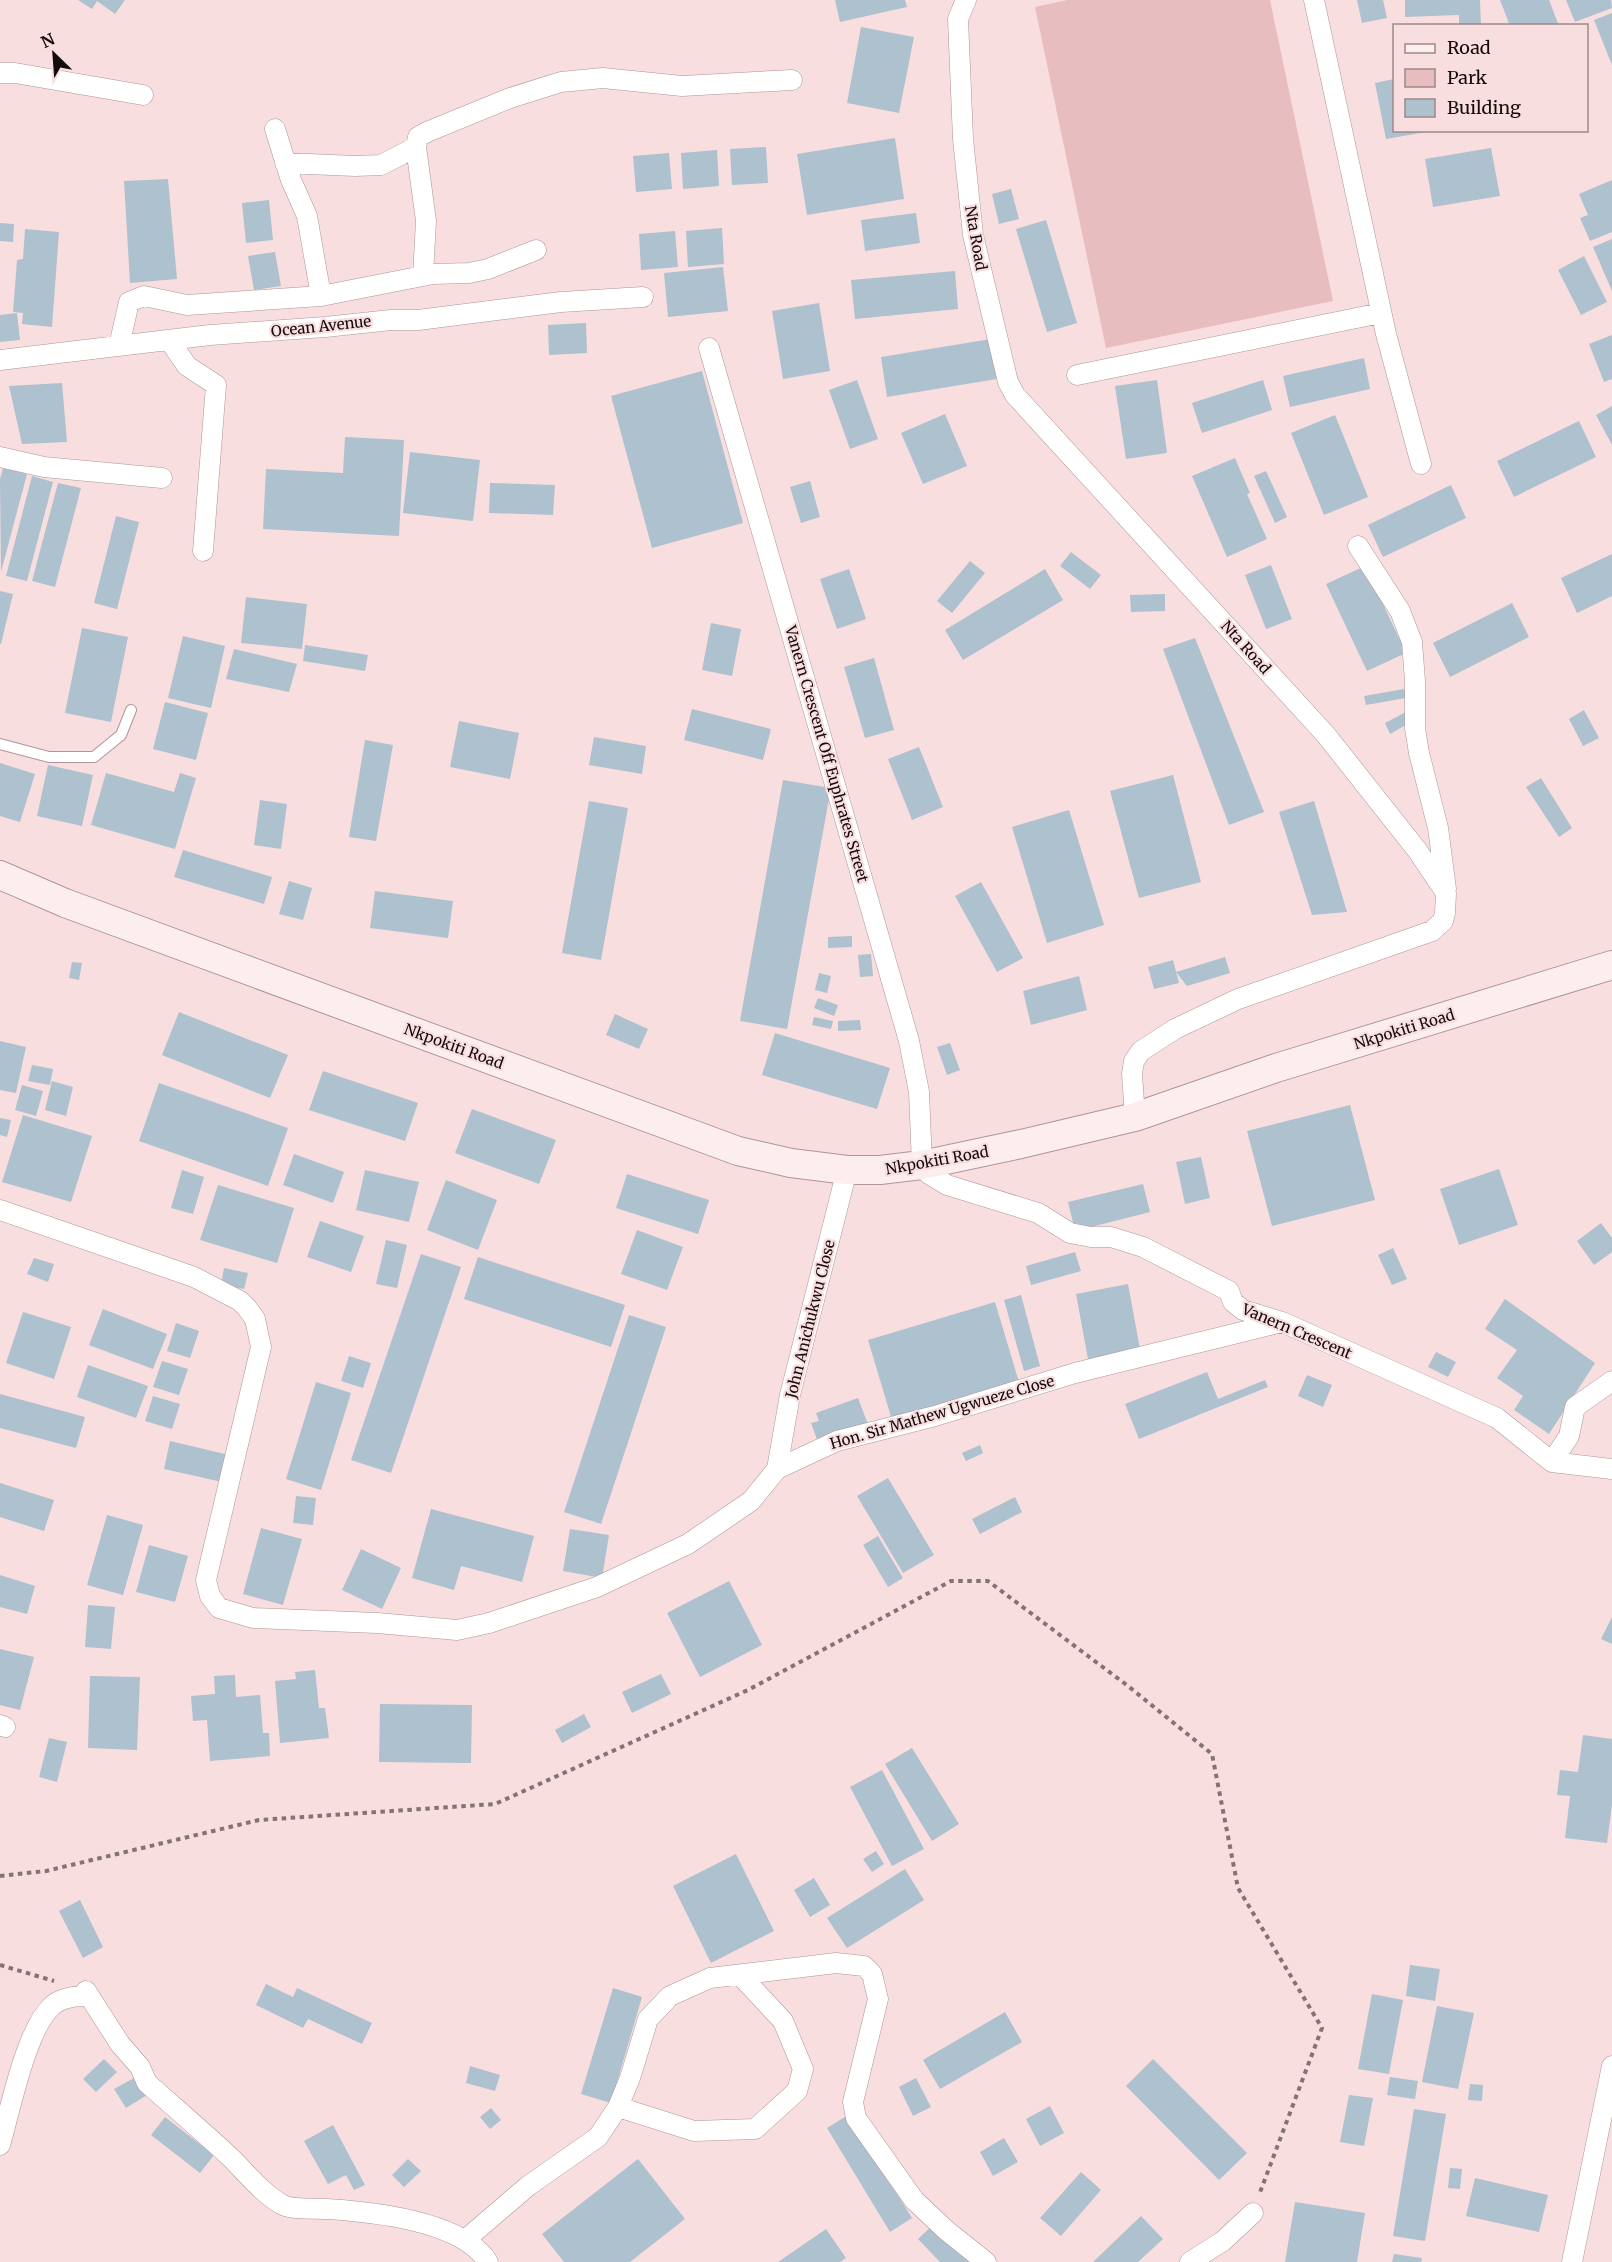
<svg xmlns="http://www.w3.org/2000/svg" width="1612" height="2262" viewBox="0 0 1612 2262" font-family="Merriweather,serif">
<rect width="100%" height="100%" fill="#f9dedf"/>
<path fill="#e8bdc0" d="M1067,0H1270L1333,301L1106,348L1035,7Z"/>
<path fill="#adc1cf" d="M78,0H125L115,14L97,1L92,9Z
M835,0H905L907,7L840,22Z
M1357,0H1383L1387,18L1362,23Z
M1405,0H1480L1481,26H1459V15L1405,17Z
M1500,0H1549L1559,26H1510Z
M1566,0H1611L1612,8L1575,22Z
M1612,13V65L1594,20Z
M861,27L914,37L899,113L847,103Z
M1394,79V130L1426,132L1386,139L1375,83Z
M895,138L904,199L807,215L797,154Z
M766,147L768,183L732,185L730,149Z
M1491,148L1500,196L1433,207L1425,159Z
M717,150L719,186L683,189L681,153Z
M669,153L672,189L636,192L633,156Z
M168,179L177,279L130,283L124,181Z
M1612,180V232L1590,241L1580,218L1588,215L1579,194Z
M1011,189L1019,219L999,224L992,194Z
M269,200L273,240L246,243L242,203Z
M916,213L920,243L865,251L861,220Z
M1046,220L1077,323L1047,332L1016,229Z
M0,223L14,224L13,242L0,241Z
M722,228L724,264L688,267L686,231Z
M25,229L59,232L52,327L22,324L23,313L13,312L17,260L23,259Z
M675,231L678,267L641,270L639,234Z
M1612,239V291L1593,247Z
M275,252L281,286L254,290L248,256Z
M1584,256L1607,302L1581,315L1558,270Z
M723,267L728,311L668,317L664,273Z
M955,271L958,309L855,319L851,280Z
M819,303L830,371L783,379L772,311Z
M17,313L20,340L0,342V315Z
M586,323L587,353L549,355L548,325Z
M1612,335V379L1604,382L1589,344Z
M991,339L997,379L887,397L881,357Z
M1364,358L1370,389L1290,407L1283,376Z
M702,371L743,523L652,548L611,396Z
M857,380L878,439L850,449L829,390Z
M1157,380L1167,453L1126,459L1115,386Z
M1263,380L1272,410L1202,433L1192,403Z
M62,383L67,442L22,444L9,386Z
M1612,406V445L1596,415Z
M945,414L967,466L923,484L901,433Z
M1335,415L1368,497L1324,515L1291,433Z
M1579,421L1596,457L1514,497L1497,461Z
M345,437L404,440L399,536L263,529L266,469L343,473Z
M410,452L480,460L473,521L403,513Z
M1235,458L1250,493L1247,494L1267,539L1227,557L1192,476Z
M3,468L27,474L1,572L0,479Z
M1266,471L1287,517L1275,523L1254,476Z
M32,476L53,482L27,581L6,576Z
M810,481L820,517L801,523L790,487Z
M58,483L81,488L55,587L32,581Z
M490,483L555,485L553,515L489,513Z
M1451,485L1466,518L1383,557L1368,525Z
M116,516L139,522L117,609L94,603Z
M1071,552L1101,575L1090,589L1060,566Z
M1612,554V596L1577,613L1561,578Z
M970,561L985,573L952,613L937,601Z
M1271,565L1292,619L1266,629L1245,575Z
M1365,566L1406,653L1367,671L1326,584Z
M849,569L866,619L837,629L820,579Z
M1045,569L1063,600L963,660L945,630Z
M0,591L13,594L1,644H0Z
M1165,594V611L1131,612L1130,595Z
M246,597L307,604L302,649L241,643Z
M1512,603L1529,637L1450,677L1433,643Z
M711,623L741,629L732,676L702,670Z
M82,628L128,637L111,722L65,713Z
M183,636L225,646L211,708L168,698Z
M1195,638L1264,812L1229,825L1163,649Z
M305,645L368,655L365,671L303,661Z
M234,649L297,664L289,692L226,679Z
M874,658L894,730L865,738L844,667Z
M1404,689L1406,698L1366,705L1364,696Z
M165,702L208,713L196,760L153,749Z
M692,709L771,729L763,760L684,740Z
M1584,710L1599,738L1583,746L1569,719Z
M1406,712L1411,722L1390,734L1385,723Z
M459,721L519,733L510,779L450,767Z
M594,737L646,746L642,774L589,765Z
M365,740L393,745L376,841L349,837Z
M919,747L943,807L912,820L888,759Z
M0,763L35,774L20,822L0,816Z
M48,765L93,775L82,826L37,816Z
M106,773L174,792L180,773L196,778L175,849L91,825Z
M1173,775L1201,882L1139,898L1110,791Z
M1541,778L1572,828L1559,837L1526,787Z
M783,780L831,788L787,1029L740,1021Z
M260,800L287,804L281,849L254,845Z
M589,801L628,808L601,960L562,953Z
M1314,801L1347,912L1312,915L1279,812Z
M1069,810L1104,925L1047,943L1012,827Z
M183,850L272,877L264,904L174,877Z
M289,881L312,888L303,920L279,914Z
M981,882L1023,958L997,972L955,896Z
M375,891L453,901L448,938L370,928Z
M852,936V947L828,948V937Z
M871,954L873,976L860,977L858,955Z
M1225,957L1230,973L1187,986L1176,972Z
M1173,960L1179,983L1154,989L1148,967Z
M72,962L82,963L79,980L69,978Z
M819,973L831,976L827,993L815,990Z
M1079,976L1087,1010L1031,1025L1023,991Z
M818,998L838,1005L834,1016L814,1008Z
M179,1012L288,1055L270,1098L162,1055Z
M615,1014L648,1029L639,1049L606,1035Z
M814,1017L833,1021L831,1029L812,1025Z
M860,1020L861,1030L838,1031V1021Z
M775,1033L890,1068L877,1109L762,1075Z
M0,1041L26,1047L16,1093L0,1090Z
M950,1043L960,1070L947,1075L937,1047Z
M32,1065L53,1069L50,1085L28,1081Z
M323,1071L418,1103L405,1141L309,1110Z
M52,1081L73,1087L66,1116L45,1110Z
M159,1083L288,1128L268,1186L139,1141Z
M22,1085L43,1091L36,1116L15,1110Z
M1350,1105L1375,1200L1272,1226L1247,1131Z
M472,1109L556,1140L539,1184L455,1153Z
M23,1115L92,1136L71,1202L2,1182Z
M0,1118L11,1120L7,1137L0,1135Z
M294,1154L344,1172L333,1203L283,1185Z
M1201,1157L1210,1198L1185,1204L1176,1162Z
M1499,1169L1518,1225L1459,1245L1440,1189Z
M182,1170L204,1177L193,1214L171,1208Z
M365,1170L419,1182L409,1222L356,1210Z
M627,1174L709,1200L698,1234L616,1208Z
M446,1180L497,1200L478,1250L427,1230Z
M1143,1184L1150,1212L1075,1231L1068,1202Z
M218,1185L294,1208L277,1263L200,1240Z
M320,1221L364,1236L351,1272L307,1257Z
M1601,1223L1612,1238V1252L1594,1265L1577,1241Z
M637,1230L683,1247L667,1290L621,1274Z
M386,1240L407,1245L397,1288L376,1284Z
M1393,1248L1407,1279L1392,1285L1378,1255Z
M1075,1252L1081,1271L1031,1285L1026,1266Z
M421,1254L461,1267L391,1473L351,1460Z
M478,1257L625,1305L611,1347L464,1299Z
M34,1258L54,1264L48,1282L27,1274Z
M224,1268L248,1273L244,1289L221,1285Z
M1128,1284L1140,1349L1088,1359L1076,1294Z
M1021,1295L1040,1366L1024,1371L1004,1300Z
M1505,1299L1595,1363L1549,1434L1514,1410L1523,1396L1497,1378L1517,1350L1485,1329Z
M995,1302L1019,1382L892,1420L868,1340Z
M103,1309L167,1334L153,1369L89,1345Z
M23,1312L71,1327L54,1379L6,1363Z
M629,1315L666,1327L601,1524L564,1512Z
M176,1323L199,1331L190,1358L167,1351Z
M1436,1352L1456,1362L1448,1377L1428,1367Z
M349,1356L371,1363L363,1388L341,1381Z
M162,1361L188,1369L179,1395L153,1387Z
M88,1365L148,1386L136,1418L77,1397Z
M1207,1372L1218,1399L1265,1380L1268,1387L1139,1439L1125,1404Z
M1307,1375L1332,1385L1323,1407L1298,1396Z
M316,1382L351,1393L321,1490L286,1479Z
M0,1394L85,1417L76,1448L0,1428Z
M153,1396L180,1404L172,1429L145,1421Z
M858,1398L869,1427L819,1445L811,1423L819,1421L816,1413Z
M170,1441L229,1455L222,1482L164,1469Z
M980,1445L983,1453L966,1461L962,1453Z
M888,1478L934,1555L903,1573L857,1496Z
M0,1483L54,1500L44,1531L0,1517Z
M296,1496L316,1498L313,1525L293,1523Z
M1015,1497L1022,1512L980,1534L972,1519Z
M431,1509L534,1536L522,1582L461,1566L454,1590L412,1578Z
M107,1515L143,1525L123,1595L87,1585Z
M261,1528L302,1539L283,1605L243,1594Z
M570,1529L609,1535L602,1578L563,1571Z
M878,1536L903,1578L888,1587L863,1545Z
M149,1545L188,1556L175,1602L136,1592Z
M361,1549L401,1568L382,1609L342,1590Z
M0,1575L35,1586L27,1614L0,1607Z
M729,1581L762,1645L700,1677L667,1613Z
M88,1605L115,1607L111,1649L85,1647Z
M1612,1617V1644L1601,1639Z
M0,1649L34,1657L20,1710L0,1705Z
M315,1670L319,1708H325L329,1738L280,1743L275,1681L296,1679L295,1672Z
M661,1674L671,1694L632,1713L622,1692Z
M235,1675L236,1697L260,1695L263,1733H269L270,1756L210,1761L207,1720L193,1721L191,1696L215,1694L214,1676Z
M90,1676L140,1677L137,1750L88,1748Z
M380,1704L472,1705L471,1763L379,1762Z
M584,1714L591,1727L562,1743L555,1730Z
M1583,1735L1612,1739V1805L1607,1843L1565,1838L1570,1796L1557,1795L1560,1770L1578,1772Z
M49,1738L67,1742L57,1782L39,1777Z
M912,1748L959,1824L932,1841L885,1764Z
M882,1770L924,1849L892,1866L850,1787Z
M876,1851L884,1864L872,1872L863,1859Z
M736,1854L774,1931L711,1963L673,1886Z
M905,1869L924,1900L847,1948L827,1918Z
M814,1878L830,1905L810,1917L794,1890Z
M80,1900L103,1947L83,1958L59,1911Z
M1410,1965L1440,1969L1435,2001L1406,1996Z
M266,1984L293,1997L297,1988L372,2023L362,2044L308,2019L303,2028L256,2005Z
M613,1988L642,1997L611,2103L581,2094Z
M1372,1994L1403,2000L1389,2074L1358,2069Z
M1437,2006L1474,2013L1458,2089L1422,2082Z
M1005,2012L1022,2042L940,2089L923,2060Z
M104,2059L117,2072L96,2092L83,2079Z
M1153,2059L1247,2153L1219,2180L1126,2086Z
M470,2066L500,2075L495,2091L466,2083Z
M136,2077L147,2095L126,2108L114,2089Z
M1390,2077L1418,2081L1415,2099L1387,2095Z
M916,2078L931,2107L913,2116L899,2087Z
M1470,2084L1483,2085L1482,2101L1468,2100Z
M1349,2095L1373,2098L1364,2146L1340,2142Z
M1050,2106L1064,2133L1040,2146L1026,2119Z
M491,2108L501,2120L490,2129L480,2117Z
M1414,2109L1446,2114L1425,2241L1393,2236Z
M848,2115L912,2218L890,2232L827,2128Z
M165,2117L214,2155L200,2173L151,2135Z
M333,2125L365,2185L354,2190L346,2175L328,2184L304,2141Z
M1004,2138L1018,2162L993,2176L980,2152Z
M408,2159L421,2171L404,2187L392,2175Z
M638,2159L685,2219L630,2262H564L542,2234Z
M1450,2168L1462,2169L1460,2189L1448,2188Z
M1081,2172L1101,2190L1061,2236L1040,2218Z
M1475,2178L1548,2195L1539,2232L1466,2216Z
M1295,2202L1365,2213L1357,2262H1285Z
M1141,2216L1163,2239L1138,2262H1093Z
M934,2224L969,2262H940L918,2239Z
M826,2229L846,2258L840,2262H778Z
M1394,2254L1422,2258L1421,2262H1392Z"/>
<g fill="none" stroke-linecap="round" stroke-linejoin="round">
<defs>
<path id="service" d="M0,744L49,757H94L121,735L131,710"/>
<path id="minor" d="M966,0L958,19L963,139L973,235L1008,382L1015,395L1326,735L1417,850L1446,893L1445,913L1443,921L1432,931L1238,999L1175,1029L1141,1051L1134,1061L1132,1074L1135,1117
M1314,0L1386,334L1421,464
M0,73H15L143,95
M275,129L291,180L307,216L321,296
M285,163L355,166L381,165L416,147
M423,276L426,221L416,147L418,137L427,132L510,98L561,82L603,78L682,86L792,80
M169,340L187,366L216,385L203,551
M119,346L129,302L144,296L187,305L321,296L433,274L469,273L488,269L536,250
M709,348L909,1041L919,1092L922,1165L929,1174L947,1185L1038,1213L1070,1233L1091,1237H1111L1143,1247L1229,1291L1233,1302L1243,1310L1282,1322L1497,1418L1552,1462L1612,1469
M0,360L210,335L325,327L391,320H418L561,302L643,297
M1077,375L1381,313
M0,457L44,467L162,478
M1358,546L1400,611L1412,642L1415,681V728L1419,753L1438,828L1446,889
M0,1210L194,1277L240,1301L247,1308L255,1319L261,1347L206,1580L210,1596L219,1608L253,1618L377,1623L457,1630L489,1623L597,1587L688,1544L751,1501L777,1469L837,1441L935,1416L1075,1373L1282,1322
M1552,1462L1569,1436L1575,1407L1612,1381
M777,1469L790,1395L847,1170
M0,1725L5,1727
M618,2107L694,2131L755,2129L797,2091L803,2069L783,2021L741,1976
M0,2145C10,2111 26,2029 52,2006C59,1999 73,1996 83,1996L86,1991L120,2044L140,2067L147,2083C174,2107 202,2131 229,2156C246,2172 261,2193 283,2205C292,2210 317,2208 328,2209C373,2212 462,2221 488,2262
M465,2240L528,2186L598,2137L618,2107L630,2078L648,2019L670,1996L710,1978L836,1963L864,1966L872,1974L878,1999L853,2102L856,2118L914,2200L947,2231L986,2262
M1190,2262L1223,2241L1253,2213
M1572,2262L1612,2066"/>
<path id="secondary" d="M0,875L65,903L738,1151L791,1163L847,1170H880L922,1165L1021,1144L1135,1117L1276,1068L1612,965"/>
</defs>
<use href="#service" stroke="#ae9597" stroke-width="12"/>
<use href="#minor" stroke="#ae9597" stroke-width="21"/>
<use href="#secondary" stroke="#ae9597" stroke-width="30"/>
<path stroke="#847374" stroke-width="4" stroke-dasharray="4.5 4.5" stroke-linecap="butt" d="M0,1876L46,1871L259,1820L495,1804L748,1690L951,1581H988L1128,1686L1212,1754L1238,1888L1322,2028L1259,2195
M0,1965L54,1981"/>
<use href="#service" stroke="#fff" stroke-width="10"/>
<use href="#minor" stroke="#fff" stroke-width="20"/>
<use href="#secondary" stroke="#fceeef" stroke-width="28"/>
</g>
<g text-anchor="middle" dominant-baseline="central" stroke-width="4.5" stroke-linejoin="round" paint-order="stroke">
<g font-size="15" fill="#120a0b" stroke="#f9dedf">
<text transform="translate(976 238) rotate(80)">Nta Road</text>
<text transform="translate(321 326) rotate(-6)">Ocean Avenue</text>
<text transform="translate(1246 647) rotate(48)">Nta Road</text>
<text transform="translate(827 754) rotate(74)">Vanern Crescent Off Euphrates Street</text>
<text transform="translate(1404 1029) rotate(-17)">Nkpokiti Road</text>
<text transform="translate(454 1046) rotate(20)">Nkpokiti Road</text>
<text transform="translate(937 1160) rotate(-10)">Nkpokiti Road</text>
<text transform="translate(810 1319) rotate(-76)">John Anichukwu Close</text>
<text transform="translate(1297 1331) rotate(23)">Vanern Crescent</text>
<text transform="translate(942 1412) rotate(-16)">Hon. Sir Mathew Ugwueze Close</text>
</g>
</g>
<rect x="1393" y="24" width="195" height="108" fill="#f9dedf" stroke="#9d898a" stroke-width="1.5"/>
<rect x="1405" y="44" width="30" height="9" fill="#fceeef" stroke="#9d898a" stroke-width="1.5"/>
<text x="1447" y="54" font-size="18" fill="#120a0b">Road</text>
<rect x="1405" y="69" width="30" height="18" fill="#e8bdc0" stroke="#9d898a" stroke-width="1.5"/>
<text x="1447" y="84" font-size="18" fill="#120a0b">Park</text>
<rect x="1405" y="99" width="30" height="18" fill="#adc1cf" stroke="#9d898a" stroke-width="1.5"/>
<text x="1447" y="114" font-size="18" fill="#120a0b">Building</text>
<g transform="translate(54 54) rotate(335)" stroke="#f9dedf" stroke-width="4.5" paint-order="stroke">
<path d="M0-4.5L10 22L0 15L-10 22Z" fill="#120a0b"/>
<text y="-9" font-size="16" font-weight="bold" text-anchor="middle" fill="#120a0b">N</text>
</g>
</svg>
